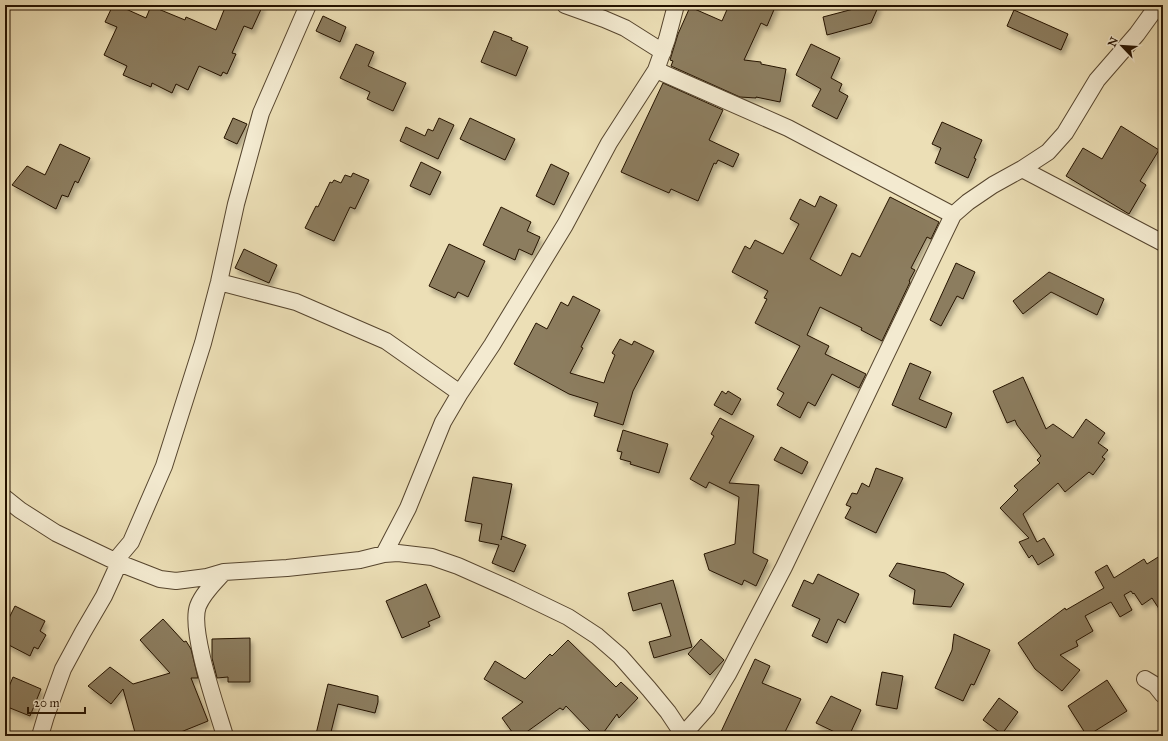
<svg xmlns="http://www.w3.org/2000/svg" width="1168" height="741" viewBox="0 0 1168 741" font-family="'IM FELL Great Primer',serif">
<defs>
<filter id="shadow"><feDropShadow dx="2.5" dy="4.5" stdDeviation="2" flood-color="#0004"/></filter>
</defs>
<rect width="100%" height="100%" fill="#ecdfb6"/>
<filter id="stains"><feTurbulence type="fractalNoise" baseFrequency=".005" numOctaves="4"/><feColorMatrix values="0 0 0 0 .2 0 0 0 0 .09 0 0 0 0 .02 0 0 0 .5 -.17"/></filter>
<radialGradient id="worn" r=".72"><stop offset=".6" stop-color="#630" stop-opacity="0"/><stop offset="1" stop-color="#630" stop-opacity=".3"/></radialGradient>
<path fill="#8c7d5f" stroke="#241200" filter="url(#shadow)" d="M113,5H117L146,18L151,6L185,20L186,17L216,30L226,5H263L252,29L244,26L232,53L236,54L227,74L223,72L221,76L199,66L188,90L176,84L172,93L152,83L151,87L123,75L127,66L104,55L117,27L105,22Z
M729,5H776L767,26L761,23L744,60L761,62V64L786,69L780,102L756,97V98L740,97L671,66L673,61L670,60L678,34L690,7L722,21Z
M861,5H879L871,23L827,35L823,17L861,7Z
M1014,10L1068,34L1061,50L1007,26Z
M323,16L346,27L340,42L316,31Z
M494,31L512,38L511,40L528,47L516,76L481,62Z
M356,44L374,52L368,66L406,83L393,111L367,99L370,92L340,78Z
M811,44L840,58L831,78L842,84L839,91L848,96L837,119L812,106L821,89L796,75Z
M663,83L723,110L709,140L739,154L733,167L718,160L716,164L714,163L698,201L671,189L669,193L621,172Z
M233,118L247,124L237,144L224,138Z
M439,118L454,125L438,159L400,141L406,127L425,136L428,129L433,131Z
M470,118L515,139L505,160L460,139Z
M942,122L982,140L974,158L976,159L968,178L935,163L941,148L932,144Z
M1121,126L1159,150L1140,181L1146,185L1129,214L1066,176L1083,148L1102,159Z
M60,144L90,158L78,183L75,181L68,197L62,195L56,209L12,185L27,166L45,175Z
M421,162L441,172L430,195L410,186Z
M551,164L569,173L554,205L536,196Z
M353,173L369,180L355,209L350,207L334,241L305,228L316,206L318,207L330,182L332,183L334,180L341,183L345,175L351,177Z
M820,196L837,205L810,259L841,276L852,253L860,257L890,197L939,222L931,239L927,237L911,268L915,270L909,281L910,282L882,341L861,330L862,328L820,307L807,335L829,346L825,354L866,374L859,388L832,374L815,406L808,402L800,418L777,405L784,393L777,389L800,346L755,323L767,299L764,298L768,291L732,272L745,246L750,249L755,240L783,254L799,224L790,219L800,199L815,207Z
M501,207L531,222L527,231L540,237L532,255L519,249L515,260L483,245Z
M449,244L485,261L468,297L458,292L455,298L429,286Z
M244,249L277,265L269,283L235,268Z
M956,263L975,272L963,299L957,296L941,326L930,320Z
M1049,272L1104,299L1097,315L1051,292L1023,314L1013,301Z
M573,296L600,310L581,347L583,348L570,373L604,383L607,374L615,355L612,353L620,339L632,345L634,341L654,351L633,391L623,425L594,416L598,403L569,394L514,364L536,323L547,329L561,302L568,306Z
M910,363L931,372L919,399L952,413L946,428L892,405Z
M1023,377L1046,429L1053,424L1073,438L1086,419L1105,433L1098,443L1108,450L1102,457L1105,459L1093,475L1089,472L1065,492L1058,483L1023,514L1037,542L1044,538L1054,555L1038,565L1032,555L1029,558L1019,542L1029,538L1000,508L1018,490L1014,486L1040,463L1037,460L1041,456L1017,425L1015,420L1007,423L993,391Z
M722,391L726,394L728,391L741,399L732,415L714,405Z
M720,418L754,436L729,483L759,485L753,553L768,560L756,586L744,580L742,585L709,570L704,554L735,544L739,497L709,482L706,488L690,479L714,436L711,434Z
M623,430L668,444L659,473L630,464L631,462L620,459L622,452L617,451Z
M781,447L808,462L802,474L774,460Z
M876,468L903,478L876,533L845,518L851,507L846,505L852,493L857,494L862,483L869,487Z
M473,477L512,484L501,540L502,536L526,545L514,572L492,563L499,545L479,541L482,524L465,521Z
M1163,554V615L1152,598L1142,605L1134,593L1133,594L1131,591L1124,595L1132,610L1120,617L1111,602L1085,616L1093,631L1076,641L1078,646L1060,655L1080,670L1062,691L1035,669L1018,643L1065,608L1066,610L1104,588L1095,572L1107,565L1114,578L1144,559L1147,564Z
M897,563L945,573L964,584L951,607L913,604L915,590L889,576Z
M818,574L859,594L845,623L838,619L827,643L812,636L820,619L792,606L804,580L813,584Z
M673,580L692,647L654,658L649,642L671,636L661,603L633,611L628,593Z
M426,584L440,617L428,622L430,626L402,638L386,601Z
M15,606L45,621L40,631L46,635L38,649L34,647L30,656L5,643V626Z
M163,619L184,642L186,641L191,649L198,678H191L208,721L171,736H136L123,689L111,704L88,686L110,667L133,684L170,673L140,640Z
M954,634L990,650L974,685L971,684L963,701L935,688L952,650Z
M250,638V682H228V677L217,678L212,658V639Z
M701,639L724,660L710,675L688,654Z
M568,640L616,687L621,682L638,698L619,718L617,714L601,736H598L591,732L566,706L563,710L560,708L521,736H515L502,718L523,702L484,679L495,661L525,679L550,654L552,656Z
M755,659L770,666L762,683L801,699L783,736H719Z
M882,672L903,676L897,709L876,705Z
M13,677L41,689L30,716L5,706V696Z
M1107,680L1127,711L1087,736L1068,706Z
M328,684L378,696V702L375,713L338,704L330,736L316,734Z
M831,696L861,710L849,736H843L816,723Z
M999,698L1018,712L1002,734L983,720Z"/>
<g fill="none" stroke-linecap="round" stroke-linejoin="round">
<defs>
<path id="street" d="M565,5L604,19L625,28L663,52
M656,70L788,128L953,215
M1022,169L1163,243
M219,282L296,302L386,341L460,393
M5,498L20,510L56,533L119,563L160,579L176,581L207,577L224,572L287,568L333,563L360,560L384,554L398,553L432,557L458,566L512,590L568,617L597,636L620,656L649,689L668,712L684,736
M384,554L408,508L443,422L460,393L492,345L565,225L609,143L656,70L667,39L676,5
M115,561L131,542L164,466L203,343L219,282L236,204L261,113L308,5
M224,572C215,582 203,593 198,606C189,630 217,709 225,736
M1145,679L1155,685L1163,695
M40,736L46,716L63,669L83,632L104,596L119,563
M682,736L707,708L728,674L784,567L953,215L968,202L993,185L1022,169L1048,152L1065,133L1097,80L1137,34L1158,5"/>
</defs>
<use href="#street" stroke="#56452e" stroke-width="18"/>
<use href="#street" stroke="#f3ead0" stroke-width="16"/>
</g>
<rect width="1168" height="741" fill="none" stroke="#ecdfb6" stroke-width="20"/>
<rect x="6" y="6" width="1156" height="729" fill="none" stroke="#241200" stroke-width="2"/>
<rect x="10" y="10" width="1148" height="721" fill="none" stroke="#241200"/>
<g transform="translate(1122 46) rotate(295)" stroke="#f3ead0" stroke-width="3" paint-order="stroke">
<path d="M0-3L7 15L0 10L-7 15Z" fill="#241200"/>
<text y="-6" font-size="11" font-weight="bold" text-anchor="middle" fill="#241200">N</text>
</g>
<path d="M28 707v6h57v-6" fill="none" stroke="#241200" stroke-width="2"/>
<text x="34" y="707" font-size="12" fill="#241200" stroke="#f3ead0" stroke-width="3" paint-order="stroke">20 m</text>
<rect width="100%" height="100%" filter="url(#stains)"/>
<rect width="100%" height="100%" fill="url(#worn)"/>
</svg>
